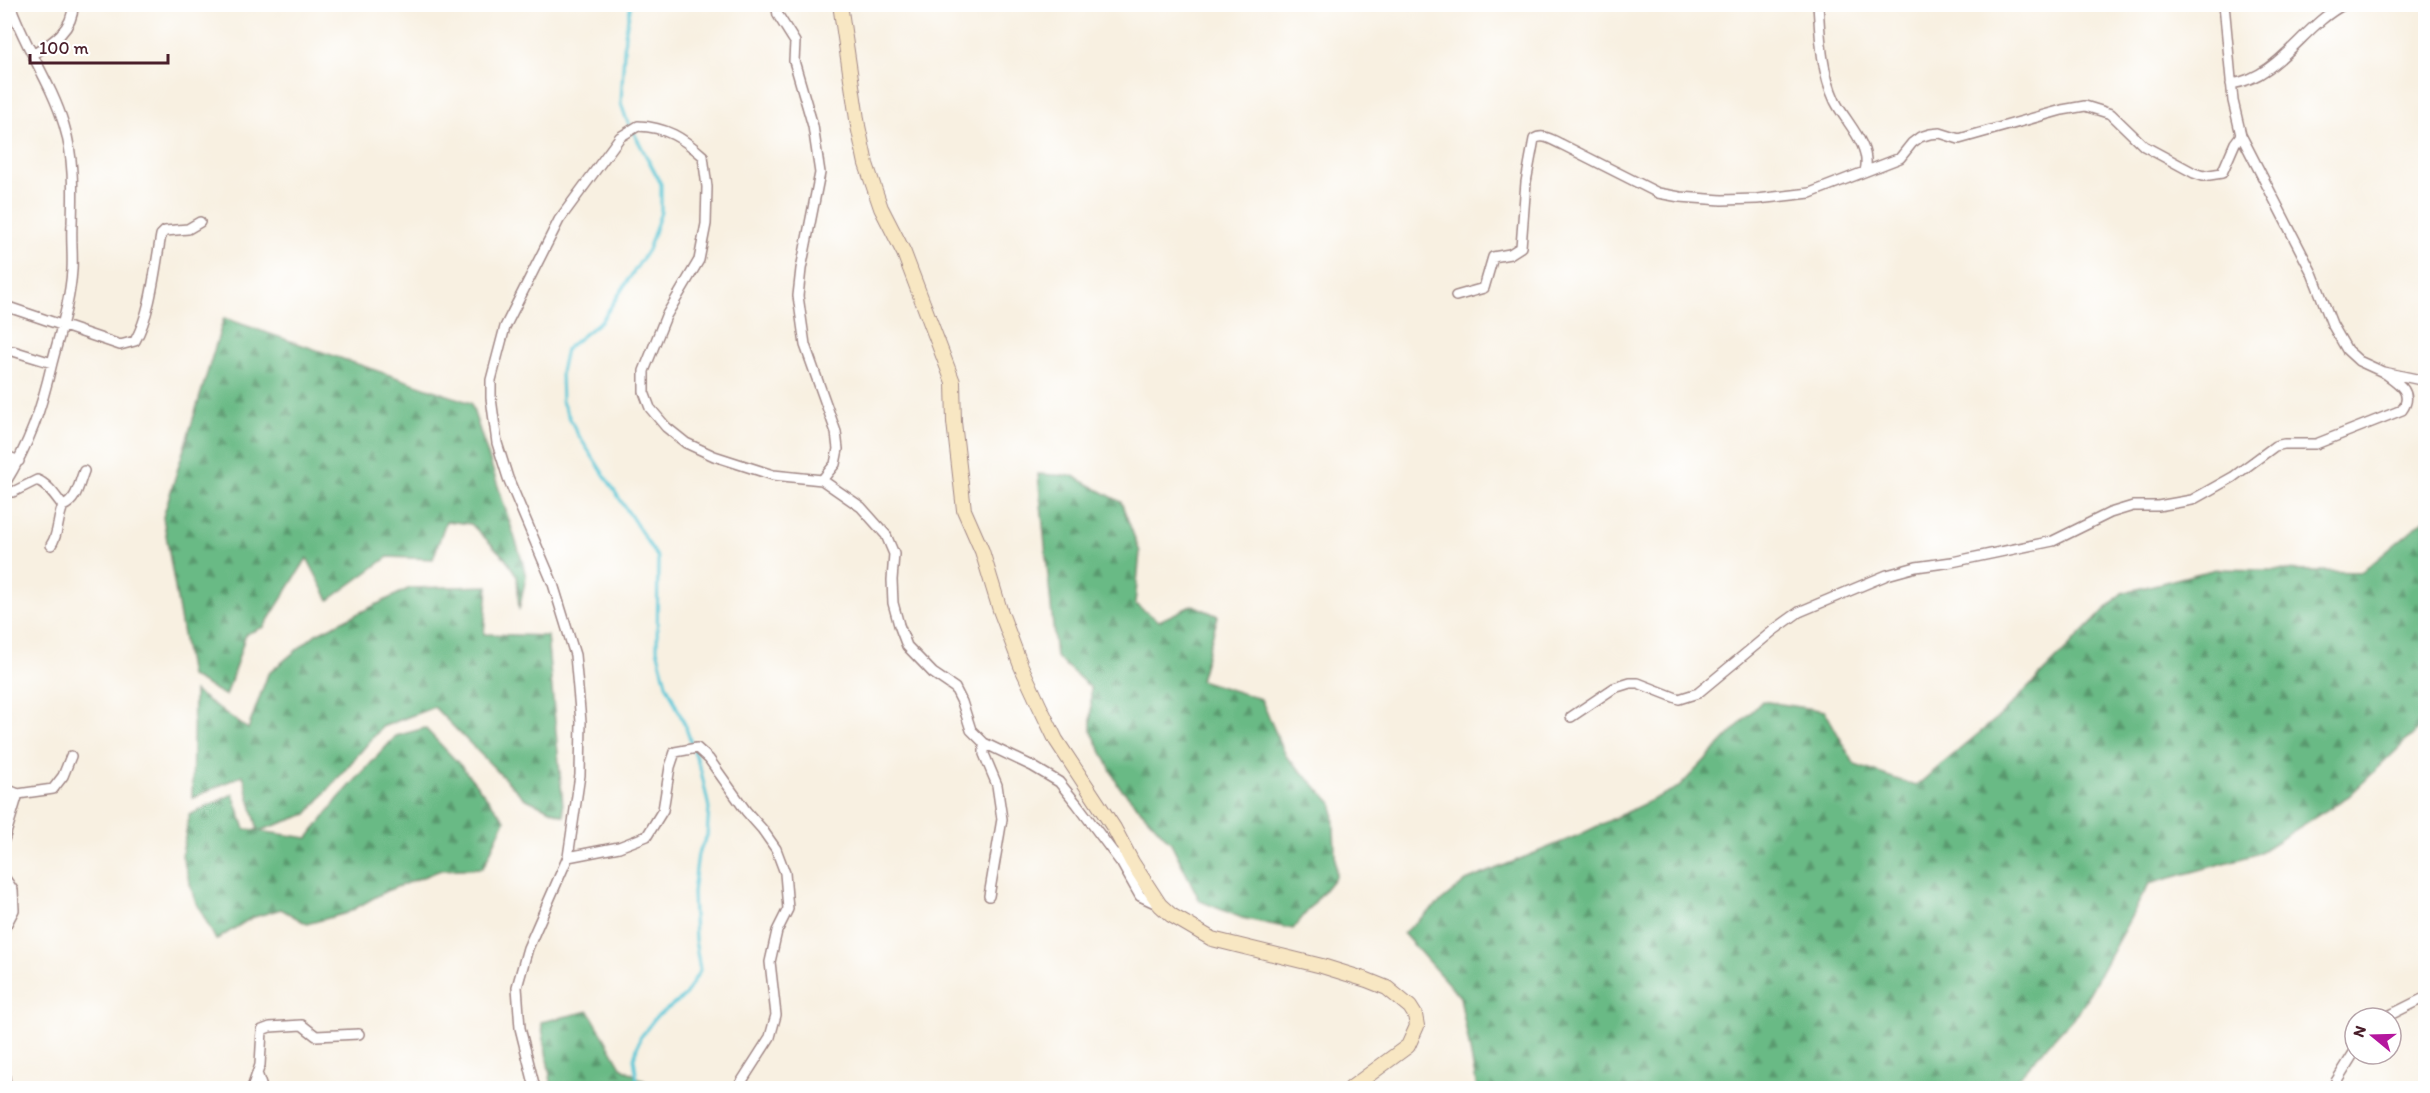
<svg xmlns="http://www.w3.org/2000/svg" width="2430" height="1093" viewBox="0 0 2430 1093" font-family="Itim,sans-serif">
<defs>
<pattern id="forest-firs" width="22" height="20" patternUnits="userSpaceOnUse" patternTransform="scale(1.5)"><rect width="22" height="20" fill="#69ba85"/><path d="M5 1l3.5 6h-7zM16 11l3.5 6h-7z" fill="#58976d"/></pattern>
</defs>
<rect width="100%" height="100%" fill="#fff"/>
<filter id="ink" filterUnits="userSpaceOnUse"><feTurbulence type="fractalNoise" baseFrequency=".0167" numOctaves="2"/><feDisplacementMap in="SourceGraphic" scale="12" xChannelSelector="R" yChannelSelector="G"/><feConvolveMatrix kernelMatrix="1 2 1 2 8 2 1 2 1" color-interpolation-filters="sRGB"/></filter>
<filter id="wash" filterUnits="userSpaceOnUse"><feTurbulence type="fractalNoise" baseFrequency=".008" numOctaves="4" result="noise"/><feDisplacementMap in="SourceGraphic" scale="24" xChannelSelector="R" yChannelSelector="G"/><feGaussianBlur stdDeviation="1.35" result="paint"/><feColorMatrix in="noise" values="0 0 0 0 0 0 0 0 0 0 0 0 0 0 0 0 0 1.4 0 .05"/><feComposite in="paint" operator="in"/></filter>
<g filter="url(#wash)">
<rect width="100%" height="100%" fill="#f8f0e1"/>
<path fill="url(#forest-firs)" stroke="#5a6c58" stroke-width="1.5" d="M224,318L471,403L522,560L526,577L519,610L517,576L505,558L471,524L446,521L433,559L388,557L329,600L307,558L264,627L246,634L226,696L190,676L163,517Z
M1038,474L1073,476L1121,502L1140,552L1135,604L1159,621L1193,605L1218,616L1200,680L1261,699L1286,756L1333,804L1336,876L1293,929L1242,918L1200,901L1171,843L1118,785L1091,730V688L1056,657Z
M2425,519V723L2349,796L2257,854L2149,884L2080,1010L2008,1088H1477L1460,997L1403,933L1466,881L1579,835L1679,787L1762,701L1825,711L1855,765L1916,786L2002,714L2122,593L2216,569L2362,572Z
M488,586L484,634L547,636L564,816L524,798L434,707L382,727L307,814L259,831L308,838L338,799L396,736L425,728L462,767L505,820L483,868L441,870L386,891L347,913L307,924L281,909L251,918L216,940L194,898L182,855L189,815L233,794L245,829L258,830L243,775L192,798L194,691L248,729L268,674L316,634L410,588Z
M589,1011L621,1067L656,1088H552L541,1022Z"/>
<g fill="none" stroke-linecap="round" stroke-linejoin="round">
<path stroke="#5dc7d7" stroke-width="3" d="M631,4L625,34L621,103L626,118L661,184V212L648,250L602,320L566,349L561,372L562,402L577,433L658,558L657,649L666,684L685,725L701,771L709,808L707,836L698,854L693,892L695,940L700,970L685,996L655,1018L640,1038L634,1058L638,1088"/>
</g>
</g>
<g filter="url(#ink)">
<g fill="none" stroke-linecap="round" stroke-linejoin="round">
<defs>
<path id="street" d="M776,4L778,15L795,42L794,61L813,126L820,173L801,269L798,296L805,345L836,432L838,449L835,464L822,480
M1818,4C1820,36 1821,71 1835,101C1846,123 1872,146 1865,171
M2224,4L2233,101L2241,135L2312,273L2332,324L2347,350L2359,361L2383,372L2426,381
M34,54C52,43 74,29 73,4
M2231,84C2279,78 2304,24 2345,4
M1456,296L1484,288L1493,257L1510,254L1521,247L1526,182L1534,139C1543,133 1552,140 1561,144L1658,193L1680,197L1722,200L1757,199L1810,193L1900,158L1912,143L1920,137L1930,134L1940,133L1959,139L2062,110L2085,106L2111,114L2144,146L2194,173L2203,176L2222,173L2235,143L2241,135
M11,308L120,345L135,341C151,313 155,268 161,235L165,231L188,229L200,222
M13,351L52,363
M4,455L19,461
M4,485C30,443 41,410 52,363C60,332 70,302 72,270C73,255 71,239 72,224C73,191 74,157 64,125C51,82 24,46 10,4
M4,489L13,492L37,480C48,484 56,497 63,506C57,519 59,534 51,545
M63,506C77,501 79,483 84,471
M4,631V644
M1571,717L1614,688L1630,683H1638L1679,699L1698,693L1774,630L1799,612L1887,575L1916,567L1952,562L2053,541L2110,513L2133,506H2158L2192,500L2233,477L2275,446L2284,444H2316L2402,410C2415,392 2397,382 2383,372
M984,743V754L997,785L1002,819L989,896
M4,788L18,794L53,789L63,776L71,756
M4,840L18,794
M568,857L619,847L647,836L663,810L670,767L675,752L697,748L709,759L746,811L762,829L776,849L785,873L788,909L777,931L770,962L776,1015L770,1037L740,1084
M4,877L13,890L14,910L4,929
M2384,1018L2426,997
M4,1067L6,1088
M257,1073L262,1088
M252,1088L260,1065L262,1030L270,1027L302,1025L316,1036L359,1034
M535,1088L520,1028L517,987L528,948L568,857L580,775L581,722L575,655L553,584L508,478L497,443L491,398V380L505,327L559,220L620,137L638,126C666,127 683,138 703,156L707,187L706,224L699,260L666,316L644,371V392L650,408L666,427L686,443L714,456L773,475L822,480L861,507L886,535L894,554L892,580L893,603L899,625L907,646L933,673L955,688L962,702L971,730L984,743L1032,766L1059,782L1077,804L1122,864L1140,896L1159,905
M2332,1088L2355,1051"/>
<path id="secondary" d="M840,4L858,126L866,164L881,208L904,253L953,382L954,422L964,510L982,551L1000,610L1021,666L1039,705L1056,740L1114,828L1132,862L1160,905L1171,915L1212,939L1322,966L1367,980L1387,988L1410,1007L1415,1015L1417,1026L1408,1046L1351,1088"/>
</defs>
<use href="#street" stroke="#a18886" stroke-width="12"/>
<use href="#secondary" stroke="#a18886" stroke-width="16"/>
<use href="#street" stroke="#fff" stroke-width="9"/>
<use href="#secondary" stroke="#f8e7c3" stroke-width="14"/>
</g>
</g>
<rect width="2430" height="1093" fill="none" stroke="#fff" stroke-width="24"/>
<g transform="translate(2373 1036) rotate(289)"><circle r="28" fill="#ffffff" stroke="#b7a5aa" stroke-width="1.5"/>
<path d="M0-4.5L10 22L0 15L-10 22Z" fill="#b5179e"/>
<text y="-9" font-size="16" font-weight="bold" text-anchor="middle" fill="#4a1f2b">N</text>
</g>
<path d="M30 54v9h138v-9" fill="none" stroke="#4a1f2b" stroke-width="3"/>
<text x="39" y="54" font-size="18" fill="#4a1f2b" stroke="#ffffff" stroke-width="4.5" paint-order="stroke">100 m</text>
</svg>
